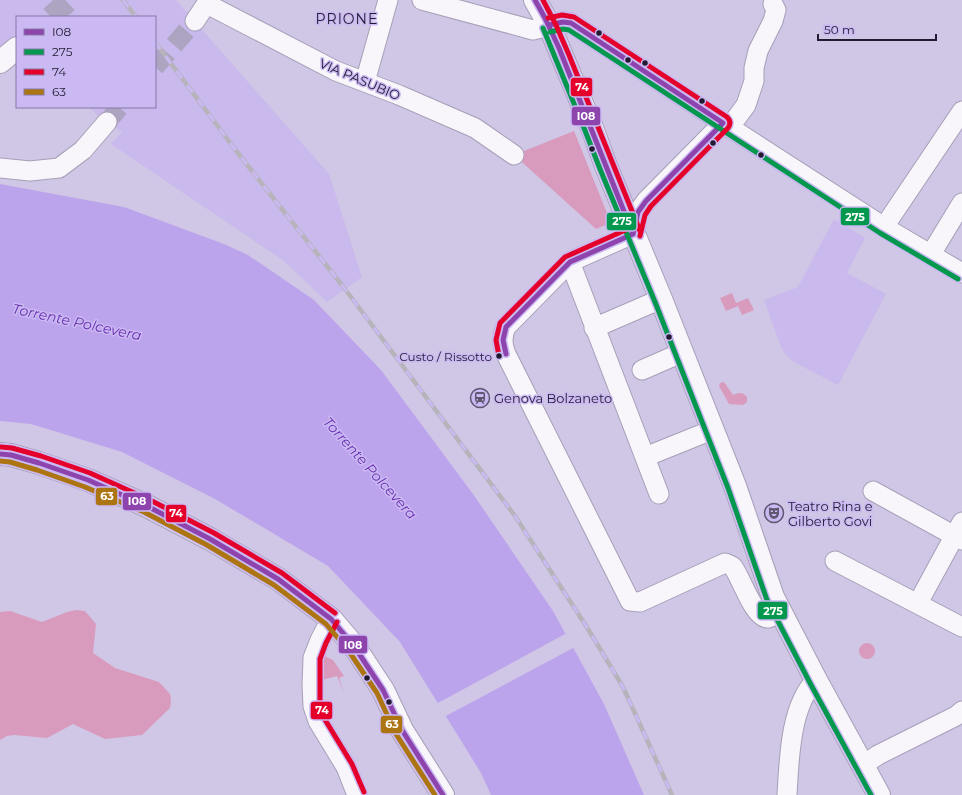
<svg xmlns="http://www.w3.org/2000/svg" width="962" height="795" viewBox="0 0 962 795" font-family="Montserrat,sans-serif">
<rect width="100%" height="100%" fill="#d0c6e6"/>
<path fill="#c9b9ec" d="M0,0H176L329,174L362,277L327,302L284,261L111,144L122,132L102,119L89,107H155V17H17V36L0,49Z
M834,219L865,238L847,273L886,294L838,385L794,362L786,355L781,347L764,300L798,287Z"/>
<path fill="#d99bbd" d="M574,131L611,223L596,229L514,155Z
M732,293L736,303L748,298L754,310L742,315L738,306L726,311L720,298Z
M724,382L733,395C739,392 743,392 747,397V402L743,405L729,404L719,386L720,383Z
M76,610L85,611L96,624L93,653L115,668L159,682L170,694L171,701L170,708L142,735L105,739L73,724L47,738L14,735L7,736L0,740V612L10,611L42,622L67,612Z
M859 651a8 8 0 1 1 16 0a8 8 0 1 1-16 0Z
M323,655L333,660L344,676L339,678L344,693L337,676L318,681Z"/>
<path fill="#bca4ec" d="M0,184L124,207L224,244L248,255L314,300L381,370L473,494L553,611L604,704L644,795H491L481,773L400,642L328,566L215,499L122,452L31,424L0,421Z"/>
<path fill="#d0c6e6" d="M567,633L575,647L444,717L436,704Z"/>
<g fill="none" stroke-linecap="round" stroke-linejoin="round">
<path stroke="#ada4c2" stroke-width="19" stroke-dasharray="19 10" stroke-linecap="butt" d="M155,67L195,21
M107,122L120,107"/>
<path stroke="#ada4c2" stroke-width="22" stroke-dasharray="22 11" stroke-linecap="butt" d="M51,17L69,0"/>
<defs>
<path id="minor" d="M422,0L533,30L563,22L571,23L723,123L884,227L962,273
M207,4L336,71L399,95L475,128L514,155
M195,21L209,0
M365,82L388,0
M723,123L646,201L638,212L633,234L570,262L506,327C502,337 502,344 506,354L630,601L640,602L725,563C728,564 731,565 733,567C741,577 754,619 768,618C772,617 777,614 780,613
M729,128L746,105L754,81V68L758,51L773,21L776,10L773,4
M0,168L30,171L59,168L83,150L107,122
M884,227L962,111
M931,254L962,203
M570,262L659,494
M594,328L661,299
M642,370L681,353
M645,457L712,430
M873,491L962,540
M835,561L962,627
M918,603L962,522
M331,619L320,640L313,658L312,685L313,706L318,721L346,767L357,795
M863,765L878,755L956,716L962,711
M787,795C789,761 790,705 816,680"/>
<path id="secondary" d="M535,0L549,25L591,125L606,166L661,299L735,486L773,597L816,680L879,795
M0,62L17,48"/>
<path id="primary" d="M0,454L11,455L39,463L88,480L147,506L210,539L278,579L331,619L354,646L383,690L402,730L443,795"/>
</defs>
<use href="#minor" stroke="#a79fb7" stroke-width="21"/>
<use href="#secondary" stroke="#a79fb7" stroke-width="24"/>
<use href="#primary" stroke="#a79fb7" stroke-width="24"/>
<use href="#minor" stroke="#f8f6fb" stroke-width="19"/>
<use href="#secondary" stroke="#f8f6fb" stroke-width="22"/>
<use href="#primary" stroke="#f8f6fb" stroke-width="22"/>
<defs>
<path id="rail" d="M123,0L136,17
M155,42L237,152L345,289L515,516L588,629L623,687L672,795"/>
</defs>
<use href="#rail" stroke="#b6b3bb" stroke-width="4.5"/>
<use href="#rail" stroke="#cbb9f3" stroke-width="3" stroke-dasharray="9" stroke-linecap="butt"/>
<defs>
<path id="bus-1" d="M535,0L545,18L559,48L633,234
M549,25L563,22L571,23L723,123L646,201L638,212L633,234
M506,354L503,340L506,327L570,262L633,234
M0,454L11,455L39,463L88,480L147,506L210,539L278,579L331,619L354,646L383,690L402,730L443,795"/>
<path id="bus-2" d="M543,28L584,128L600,169L655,302L728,488L767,600L810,683L871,795
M550,32L563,29L569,30L880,233L958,279"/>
<path id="bus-3" d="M543,0L556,25L569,55L640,231
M548,18L562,15L574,17L727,117C730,120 731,124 728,128L651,206L645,215L640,236
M499,356L496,340L500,323L565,257L630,228
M1,447L12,448L41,456L90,473L150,500L214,533L282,573L335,613
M337,622L326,643L320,659V705L324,718L352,764L364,792"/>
<path id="bus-4" d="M0,461L10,462L37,470L85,487L144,512L207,545L274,585L326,624L348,650L377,693L396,734L435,795"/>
</defs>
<use href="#bus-1" stroke="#cbb9f3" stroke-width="8"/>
<use href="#bus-2" stroke="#cbb9f3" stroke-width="8"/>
<use href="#bus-3" stroke="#cbb9f3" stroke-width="8"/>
<use href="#bus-4" stroke="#cbb9f3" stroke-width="8"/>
<use href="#bus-1" stroke="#8e44ad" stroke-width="5"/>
<use href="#bus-2" stroke="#03984e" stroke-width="5"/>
<use href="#bus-3" stroke="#e4002b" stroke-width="5"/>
<use href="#bus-4" stroke="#ac7511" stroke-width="5"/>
</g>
<defs>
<symbol id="station-ring" viewBox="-11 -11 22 22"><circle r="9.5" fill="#cbb9f3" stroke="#5f5670" stroke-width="1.5"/><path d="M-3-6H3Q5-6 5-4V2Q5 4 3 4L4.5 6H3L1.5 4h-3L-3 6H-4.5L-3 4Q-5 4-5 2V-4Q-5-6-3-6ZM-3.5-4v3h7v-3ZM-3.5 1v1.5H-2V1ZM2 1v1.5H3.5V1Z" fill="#5f5670"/></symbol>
<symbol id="theatre-ring" viewBox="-11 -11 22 22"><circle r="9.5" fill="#cbb9f3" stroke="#5f5670" stroke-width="1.5"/><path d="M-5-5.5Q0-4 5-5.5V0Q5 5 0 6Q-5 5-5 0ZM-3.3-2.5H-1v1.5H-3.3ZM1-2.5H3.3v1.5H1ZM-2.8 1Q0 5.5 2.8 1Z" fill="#5f5670"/></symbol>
</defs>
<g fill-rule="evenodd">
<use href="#station-ring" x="469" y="387" width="22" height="22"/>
<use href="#theatre-ring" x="763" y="502" width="22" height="22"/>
</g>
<g fill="#221a30" stroke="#cbb9f3" stroke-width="1.5">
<circle cx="599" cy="33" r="3.5"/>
<circle cx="628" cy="60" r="3.5"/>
<circle cx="645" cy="63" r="3.5"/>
<circle cx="702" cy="101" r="3.5"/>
<circle cx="713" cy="143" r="3.5"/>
<circle cx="592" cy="149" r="3.5"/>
<circle cx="761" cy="155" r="3.5"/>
<circle cx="669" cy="337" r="3.5"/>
<circle cx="499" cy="356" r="3.5"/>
<circle cx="367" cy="678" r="3.5"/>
<circle cx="389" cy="702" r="3.5"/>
</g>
<g text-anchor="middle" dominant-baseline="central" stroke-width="3" stroke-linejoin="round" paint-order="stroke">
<g font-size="12" fill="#221a30" stroke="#cbb9f3" text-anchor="end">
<text x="492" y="356">Custo / Rissotto</text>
</g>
<g font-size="13" fill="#221a30" stroke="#cbb9f3">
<text transform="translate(360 79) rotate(23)">VIA PASUBIO</text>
</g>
<g font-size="13" fill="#221a30" stroke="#cbb9f3" text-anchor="start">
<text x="494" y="398">Genova Bolzaneto</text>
<text x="788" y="506">Teatro Rina e<tspan x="788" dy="15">Gilberto Govi</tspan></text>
</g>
<g font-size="14" letter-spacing="1" fill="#221a30" stroke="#cbb9f3">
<text x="347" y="19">PRIONE</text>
</g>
<g font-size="14" font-style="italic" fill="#672dae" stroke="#cbb9f3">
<text transform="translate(77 322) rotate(12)">Torrente Polcevera</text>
<text transform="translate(370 468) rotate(48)">Torrente Polcevera</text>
</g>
</g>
<g stroke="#cbb9f3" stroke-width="1.5">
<rect x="570" y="77" width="23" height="20" rx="4" fill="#e4002b"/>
<rect x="571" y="106" width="30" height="20" rx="4" fill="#8e44ad"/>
<rect x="840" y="207" width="30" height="19" rx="4" fill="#03984e"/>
<rect x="606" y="212" width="31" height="19" rx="4" fill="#03984e"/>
<rect x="95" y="487" width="23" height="19" rx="4" fill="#ac7511"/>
<rect x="122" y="492" width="30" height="19" rx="4" fill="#8e44ad"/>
<rect x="165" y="504" width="22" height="19" rx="4" fill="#e4002b"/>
<rect x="757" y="601" width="31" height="19" rx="4" fill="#03984e"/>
<rect x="338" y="635" width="30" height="19" rx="4" fill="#8e44ad"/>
<rect x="310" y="701" width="23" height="19" rx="4" fill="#e4002b"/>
<rect x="380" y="715" width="23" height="19" rx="4" fill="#ac7511"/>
</g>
<g font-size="11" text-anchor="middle" font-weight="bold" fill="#fff">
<text x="582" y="91">74</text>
<text x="586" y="120">I08</text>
<text x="855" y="221">275</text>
<text x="622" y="225">275</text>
<text x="107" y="500">63</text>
<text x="137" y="505">I08</text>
<text x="176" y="517">74</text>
<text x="773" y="615">275</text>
<text x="353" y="649">I08</text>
<text x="322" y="714">74</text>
<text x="392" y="728">63</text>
</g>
<rect x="16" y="16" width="140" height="92" fill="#cbb9f3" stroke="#8779a5"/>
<rect x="24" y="29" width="20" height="6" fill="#8e44ad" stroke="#8779a5"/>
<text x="52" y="36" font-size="12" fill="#221a30">I08</text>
<rect x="24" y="49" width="20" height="6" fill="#03984e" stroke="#8779a5"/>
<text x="52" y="56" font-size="12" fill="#221a30">275</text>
<rect x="24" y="69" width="20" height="6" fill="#e4002b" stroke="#8779a5"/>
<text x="52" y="76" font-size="12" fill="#221a30">74</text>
<rect x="24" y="89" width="20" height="6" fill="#ac7511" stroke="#8779a5"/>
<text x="52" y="96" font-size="12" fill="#221a30">63</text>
<path d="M818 34v6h118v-6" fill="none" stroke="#221a30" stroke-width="2"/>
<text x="824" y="34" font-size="12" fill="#221a30" stroke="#cbb9f3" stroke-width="3" paint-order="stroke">50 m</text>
</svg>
